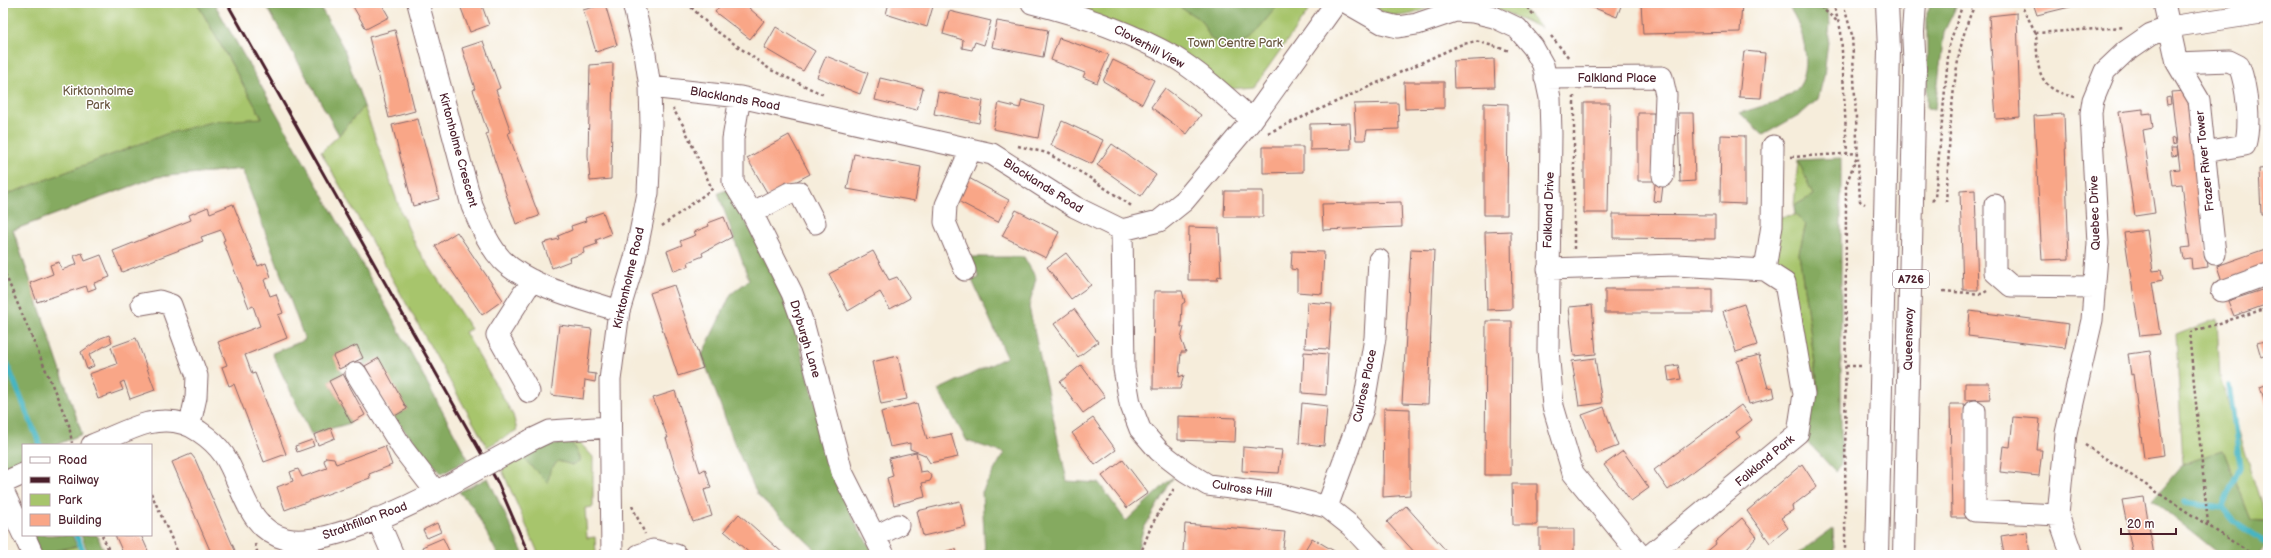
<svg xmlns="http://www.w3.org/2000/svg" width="2271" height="558" viewBox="0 0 2271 558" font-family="'Balsamiq Sans',sans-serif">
<rect width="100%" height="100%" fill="#fff"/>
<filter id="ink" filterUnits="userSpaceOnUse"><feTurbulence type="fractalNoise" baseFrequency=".025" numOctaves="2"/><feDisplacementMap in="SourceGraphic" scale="8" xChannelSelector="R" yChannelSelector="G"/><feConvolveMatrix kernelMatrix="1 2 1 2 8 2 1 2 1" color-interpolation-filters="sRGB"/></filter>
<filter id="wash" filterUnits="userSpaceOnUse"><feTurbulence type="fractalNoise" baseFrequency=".012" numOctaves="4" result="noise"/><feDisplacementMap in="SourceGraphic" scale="16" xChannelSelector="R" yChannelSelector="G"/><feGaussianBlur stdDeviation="0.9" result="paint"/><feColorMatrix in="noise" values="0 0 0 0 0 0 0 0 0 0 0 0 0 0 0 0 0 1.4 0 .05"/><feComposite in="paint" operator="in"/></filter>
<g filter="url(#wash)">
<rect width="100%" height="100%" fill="#f6eddb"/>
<path fill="#a7c56c" stroke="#78724c" d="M3,3H197L262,118L242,169L156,177L13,230L82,434L56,445H23V459L3,467Z
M1051,3H1314L1254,87L1230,89Z
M1372,3H1438C1418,14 1389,25 1372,3Z
M1484,3H1518L1541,28Z
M364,106L401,212L417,248L471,329L465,332L513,415L517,430L487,447L321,152L339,135Z
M1798,160L1814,195L1794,206Z
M1795,215L1806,224L1799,253L1819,392L1812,395L1773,260L1779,217Z
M2217,319L2220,378L2267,521L2251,520L2223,450L2183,464L2176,335Z
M572,443L581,444L593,457V507L585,508L587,538L595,537L596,555H578L558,550L560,555H539L502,470L521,456L550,470L558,461L573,465L580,460Z
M77,546L81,555L40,554Z"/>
<path fill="#85aa60" stroke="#686446" d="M197,3H214L388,310L468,459L442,474L393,417L407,409L378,359L365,366L357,345L333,356L343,374L329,381L351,423L311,434L272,353L305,340L242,169L156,177L13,230L82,434L56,445H23V459L3,467V196L166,134L211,122L262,118Z
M265,3H318L343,47L364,106L339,135Z
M1173,3H1280L1248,41L1231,48L1211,39L1201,20Z
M1785,3H1825L1830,24L1824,76L1818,99L1802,113L1763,135L1740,113C1755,108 1785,101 1796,90C1816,71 1802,19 1785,3Z
M1931,3H1958L1944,32L1935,109L1927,108V13Z
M1841,158V464L1835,471L1804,438L1812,395L1819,392L1799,253L1806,224L1795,215L1794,206L1813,195L1798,160Z
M730,189L791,314L839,488L859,530L876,555H821L757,494L735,445L702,355L731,294L749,280L718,193Z
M971,257H1024L1036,278L1029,307L1067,481L1099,483L1126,521L1174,476L1143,530L1136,555H985L982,492L1004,453L967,441L938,390L1007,357L972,280L979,278Z
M572,443L580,460L573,465L558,461L550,470L548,483L521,456L546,445Z
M2223,450L2251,520L2268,522V551L2264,548L2258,555H2221L2152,500L2183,464Z
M488,478L524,555H498L473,507L459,492Z
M1833,528L1834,555H1796Z
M32,535H72L77,546L40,554Z
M81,535H97L106,555H89Z"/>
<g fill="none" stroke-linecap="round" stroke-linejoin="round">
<path stroke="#47b5c2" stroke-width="5.5" d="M3,354L40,445
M2229,385L2240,467L2222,507L2233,521L2268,545
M2184,502L2222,507
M76,535L85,555"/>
</g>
<g id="blocks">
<path fill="#f9a687" d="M351,3H381L389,17L366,29Z
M459,3H481L489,25L470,32Z
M722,3H752L749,8L764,21L750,39L715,12Z
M889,3H934L927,27L886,14Z
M1582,3H1622L1617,17Z
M1685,3H1742L1740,32L1643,34L1641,4Z
M2033,3H2082V4L2037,15Z
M605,4L617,45L596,52L583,10Z
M949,11L991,21L984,45L975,42L972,50L962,48L963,40L943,34Z
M2017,13L2020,117L1996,119L1989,16Z
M997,21L1048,30L1043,57L992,47Z
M776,27L815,51L803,71L764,48Z
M395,30L415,111L389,118L369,37Z
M1059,38L1109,55L1097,83L1083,77L1085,73L1051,60Z
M483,41L500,88L496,90L511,132L508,133L539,216L516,224L486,134L488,133L473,90L475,89L462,48Z
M1744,51L1765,53L1761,98L1739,97Z
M826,56L868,73L860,94L817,77Z
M1494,59L1495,87L1454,88L1453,61Z
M1113,60L1154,80L1142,104L1103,81Z
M613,63L611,179L590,181L588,156L590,65Z
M880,78L923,88L917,110L875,100Z
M1404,82H1444V108L1405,109Z
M1165,88L1201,115L1187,134L1151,107Z
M2187,91L2208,267L2192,269L2191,258L2184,259L2182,248L2190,247L2182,184L2172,185L2170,170L2180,169L2171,92Z
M938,92L983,101L979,123L934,114Z
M2170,97L2171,104L2167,105L2166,98Z
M1022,100L1044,106L1038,138L993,129L999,103L1020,108Z
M1398,103L1399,129L1367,130L1365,140H1356L1354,104Z
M1484,103L1508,104L1507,215H1484Z
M1584,103H1610L1608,213H1584Z
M2143,109V114L2151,113L2153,128L2143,130L2155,213L2135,216L2119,112Z
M1638,113H1654V181H1638Z
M1678,113H1693L1695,181L1680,182Z
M2064,114L2069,259L2042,260L2034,116Z
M418,119L439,199L413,206L392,125Z
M1062,121L1103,140L1092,164L1051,145Z
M1350,123L1351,149L1310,150V124Z
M789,135L810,174L769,196L747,158Z
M1721,135L1745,136V204L1720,203Z
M2175,138L2176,144L2172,145L2171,139Z
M1112,144L1156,175L1141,196L1097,165Z
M1263,147H1303V172L1263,173Z
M2171,148H2177L2178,155L2172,156Z
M854,154L921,167L915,201L847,189Z
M2268,168V214H2261L2259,169Z
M967,177L1009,200L998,222L956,200Z
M1655,184L1663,185L1661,202L1653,201Z
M1975,190L1978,290H1963L1960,191Z
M1225,191H1263V217H1224Z
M1401,202L1402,227L1323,230L1322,204Z
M233,204L258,266L266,263L271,277L264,280L270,296L276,294L283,313L278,315L287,338L245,355L252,374L255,373L286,454L264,462L234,384L229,386L222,367L227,365L218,342L260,326L253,306L249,308L223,241L225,240L221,230L201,237L203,241L122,272L113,251L191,220L189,215L208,207L210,213Z
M1016,210L1059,232L1046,258L1002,236Z
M603,212L611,234L596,240L597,244L583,249L584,253L569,258L570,261L552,268L543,243L559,239L558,236L572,230L571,226L586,221L585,218Z
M1613,214L1715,215V239L1613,238Z
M724,217L732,237L702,253L703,256L688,262L689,266L674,271L667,251L682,245L680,241L696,235L694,232L709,226L708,223Z
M1189,227L1219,228L1221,277L1218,276L1217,280H1188Z
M2147,230L2153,271L2161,270L2163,280L2152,282L2160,334L2140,336L2124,233Z
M1511,231L1512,309L1487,310L1485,232Z
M457,232L503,300L482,315L435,246Z
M2268,248V265L2222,281L2217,266Z
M1411,249L1434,250L1428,404L1402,403Z
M873,251L889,280L897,277L910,298L890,309L880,292L848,311L829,274Z
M1292,251L1324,252L1322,294L1297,292V270L1291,269Z
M82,253L85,261L101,255L110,277L94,283L96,288L88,291L86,286L37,302L30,283L53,274L50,265L59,262L62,270L77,264L74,256Z
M1066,253L1091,285L1071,299L1047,267Z
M674,285L703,368L678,376L650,293Z
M2268,288V304L2234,316L2228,301Z
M1605,289H1712V313H1605Z
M1154,291H1182L1185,302L1182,304L1181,327H1184L1181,339L1186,352H1181L1179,377L1184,375L1180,389H1153Z
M1307,302L1332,304L1329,349L1305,348Z
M1744,304L1757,345L1736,352L1723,311Z
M1592,305L1596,354L1574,356L1569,307Z
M1074,309L1098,342L1078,357L1054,324Z
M1970,311L2069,324L2065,348L1968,336Z
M1486,321H1512L1511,475H1485Z
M559,325L592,329L587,373L596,374L595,382L585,380L583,399L551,395Z
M109,335L112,342L89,355L94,366L87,369L81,352L101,338Z
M136,338L155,390L130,399L124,381L120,383L123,390L98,399L89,374L117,364L111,347Z
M2268,340V354L2261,357L2257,343Z
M357,345L363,358L339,369L333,356Z
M2150,351L2164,455L2144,458L2133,374L2131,375L2128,354Z
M1304,352L1328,354L1326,395L1302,393Z
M1759,355L1768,388L1773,387L1775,397L1749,404L1737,361Z
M898,356L907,399L881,404L872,362Z
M379,358L407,409L393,417L365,366Z
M1595,358L1602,403L1579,406L1572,361Z
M1081,365L1105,397L1083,413L1060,382Z
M1678,365L1681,379L1669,381L1667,367Z
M343,374L365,415L351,423L329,381Z
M1965,383H1989L1990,399L1965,400Z
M2268,384V411L2260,387Z
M675,391L700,472L705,469L711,488L704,490L712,516L693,522L678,480L679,479L666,438H668L653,398Z
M917,403L927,439L951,434L958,457L930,463L925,455L910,449V443L890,447L881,412Z
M1302,403L1327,406L1324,446L1299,443Z
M1950,404H1965L1968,518H1952Z
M1741,405L1752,420L1736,432L1740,437L1668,490L1654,470Z
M1604,407L1618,446L1597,454L1582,415Z
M1384,408L1410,409V495L1383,497Z
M1178,416L1236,418L1235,442L1178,440Z
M2013,417L2040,419L2037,450H2042L2039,476L2000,472L2003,446L2010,447Z
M1093,418L1116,450L1095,465L1072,433Z
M331,428L335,438L318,445L314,435Z
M312,440L314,446L297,452L295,446Z
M385,446L392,465L369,474L370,478L285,510L277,487L293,481L290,472L298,469L302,477L327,468L324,461L326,457L334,458L336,464Z
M1243,447L1282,450L1279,473L1242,471Z
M1623,451L1649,488L1631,501L1604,465Z
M916,452L920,472L927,471L932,477L930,481L922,483L925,497L894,505L887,478L893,476L889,458Z
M191,454L195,459L237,555H212L172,462Z
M1123,460L1148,493L1127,508L1102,476Z
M1802,464L1817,487L1792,506L1793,510L1781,518L1788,528L1770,543L1747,511Z
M1512,484H1537V525H1513Z
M2144,497L2154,555H2133L2122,500Z
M960,501L966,526L923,536L917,511Z
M1406,506L1450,555H1417L1387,522Z
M739,514L785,555H752L724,531Z
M1742,518L1757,537L1746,549L1738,555H1705L1704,554L1716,544L1715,542Z
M437,523L441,532L427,538L423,530Z
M1185,524L1285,532L1282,555L1183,552Z
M1539,529H1574V555H1547V553L1539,552Z
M2027,532L2030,555H2004L2001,536Z
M115,535H141L150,555H124Z
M443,538L451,555H426L422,547Z
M1312,538L1341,555H1302Z
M956,549L957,555H935V554Z"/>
</g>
</g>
<g filter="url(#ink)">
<use href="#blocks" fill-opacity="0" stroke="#866769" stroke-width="1"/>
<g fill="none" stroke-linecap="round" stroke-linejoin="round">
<defs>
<path id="minor" d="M418,3L472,206C480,224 488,245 502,260C529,287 583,299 619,311
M1032,3C1081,15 1130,32 1174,57C1202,74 1227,98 1252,120
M1347,3L1382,23L1398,27L1417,24L1455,11L1473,12L1494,17L1517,28L1533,47L1543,65L1550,98L1551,134L1548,350L1553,406L1573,473L1640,555
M2164,3L2177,63L2199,100L2215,254
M2177,63L2229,61L2239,66C2247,86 2251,125 2245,145L2204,152
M1545,78L1662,77L1666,95L1663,176
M650,87L740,97L992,154L1075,207L1122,230L1159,221L1184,201L1252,120L1336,3
M740,97L733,139V182L752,213L792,293L804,326L842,472L884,555
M1995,205V272L2011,286L2095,287
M752,213L789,193L799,192L815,223
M1122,230L1124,369L1130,403L1140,429L1159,451L1185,471L1208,485L1276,494L1327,507L1351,526L1378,555
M1548,269L1676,265L1765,270L1785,283L1804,394L1798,433L1650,555
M965,270L945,222L946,205L971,149
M1765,270L1772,225L1773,146
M2222,291L2268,274
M142,304L159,301L171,305L197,376L196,397L190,424
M356,373L403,449L436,492
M529,392L497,335L532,280
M1975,411V511L2058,515
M531,440L550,431L610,427
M92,445C111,438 129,428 148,423C167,419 185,421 200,432C209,438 217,445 224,455C243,484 246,529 286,539C325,548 412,505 447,486
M3,483L23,474
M3,491L23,534
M1327,507L1363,409L1375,338L1379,260
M377,518L393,555
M24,535L33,555
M876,536L898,525
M612,555L610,380L619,311L635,258L648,193L651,124L650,87L645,54L633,3
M639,555L653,550L676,555
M2072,555L2058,515L2066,433L2092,320L2098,243L2093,153L2091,113L2093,100L2105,71L2125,52L2151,34L2170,27L2268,12"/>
<path id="highway" d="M1877,555L1889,50L1887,3
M1904,555L1915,69L1913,32L1915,3"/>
</defs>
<use href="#minor" stroke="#866769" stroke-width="23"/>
<use href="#highway" stroke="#866769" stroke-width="24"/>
<path stroke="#866769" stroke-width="2.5" stroke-dasharray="3 3" stroke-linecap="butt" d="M687,3L712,28L771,70L824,95
M1523,3L1534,15
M1816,3L1838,22
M1833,3L1841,31L1847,154
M1843,3L1852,35L1860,201L1865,204
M2020,3L2036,33
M1551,36L1569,58
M2075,97C2035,89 2038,68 2036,33L2125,27
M1268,133L1460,45L1476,41L1510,51
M1018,146L1047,153L1087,176L1133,207
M1791,157L1858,153L1846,185L1845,555
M1932,201L1935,198L1949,46L1963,3
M1946,202C1950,146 1950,51 1976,3
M662,226L712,189L683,125L673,109
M1574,249V96
M3,269L69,425L72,443
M1943,291L1982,294L1987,291
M1846,366H1861
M2085,445L2253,555
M151,493L179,555
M632,506L645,534
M2208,524L2190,343L2191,332L2268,308
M102,535L111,555
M255,544L258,555
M1140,555L1152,524L1175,487"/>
<use href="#minor" stroke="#fff" stroke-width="21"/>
<use href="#highway" stroke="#fff" stroke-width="22"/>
<path stroke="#4a1f2b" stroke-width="3" d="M227,3L498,483L529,555"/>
<defs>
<path id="minor-bridge" d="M447,486L531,440"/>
</defs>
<use href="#minor-bridge" stroke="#866769" stroke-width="23" stroke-linecap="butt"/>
<use href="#minor-bridge" stroke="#fff" stroke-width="21"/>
</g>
</g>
<g text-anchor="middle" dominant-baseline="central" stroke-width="3" stroke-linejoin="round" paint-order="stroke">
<rect fill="#fff" stroke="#80626b" stroke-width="1" x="1893" y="270" width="36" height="18" rx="3"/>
<g font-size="11" font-weight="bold" fill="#4a1f2b">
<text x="1911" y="279">A726</text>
</g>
<g font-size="12" fill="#6b5942" stroke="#fff">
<text x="1235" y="43">Town Centre Park</text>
<text x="98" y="91">Kirktonholme<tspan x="98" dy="14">Park</tspan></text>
</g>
<g font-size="12" fill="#4a1f2b" stroke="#fff">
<text transform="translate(1149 47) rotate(28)">Cloverhill View</text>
<text x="1617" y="78">Falkland Place</text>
<text transform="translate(735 99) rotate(10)">Blacklands Road</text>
<text transform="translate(458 150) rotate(75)">Kirtonholme Crescent</text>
<text transform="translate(2205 161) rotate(-96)">Frazer River Tower</text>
<text transform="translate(1043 186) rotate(32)">Blacklands Road</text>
<text transform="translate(1549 210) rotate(-88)">Falkland Drive</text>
<text transform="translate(2095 213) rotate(-92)">Quebec Drive</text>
<text transform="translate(629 278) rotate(-77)">Kirktonholme Road</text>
<text transform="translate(805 339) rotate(73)">Dryburgh Lane</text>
<text transform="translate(1909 339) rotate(-89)">Queensway</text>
<text transform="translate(1365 386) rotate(-78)">Culross Place</text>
<text transform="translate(1765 461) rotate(-40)">Falkland Park</text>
<text transform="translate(1242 489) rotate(9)">Culross Hill</text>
<text transform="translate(365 521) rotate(-20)">Strathfillan Road</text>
</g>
</g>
<rect width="2271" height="558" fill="none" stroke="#fff" stroke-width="16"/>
<rect x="22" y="444" width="130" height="92" fill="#ffffff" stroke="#b7a5aa"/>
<rect x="30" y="457" width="20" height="6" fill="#ffffff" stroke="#b7a5aa"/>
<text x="58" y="464" font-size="12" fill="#4a1f2b">Road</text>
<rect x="30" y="477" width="20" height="6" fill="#4a1f2b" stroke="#b7a5aa"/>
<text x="58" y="484" font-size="12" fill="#4a1f2b">Railway</text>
<rect x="30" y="494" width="20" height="12" fill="#a7c56c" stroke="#b7a5aa"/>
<text x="58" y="504" font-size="12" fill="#4a1f2b">Park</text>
<rect x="30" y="514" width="20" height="12" fill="#f9a687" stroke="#b7a5aa"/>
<text x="58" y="524" font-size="12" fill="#4a1f2b">Building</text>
<path d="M2121 528v6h55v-6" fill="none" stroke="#4a1f2b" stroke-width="2"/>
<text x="2127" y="528" font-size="12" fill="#4a1f2b" stroke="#ffffff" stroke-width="3" paint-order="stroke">20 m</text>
</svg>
